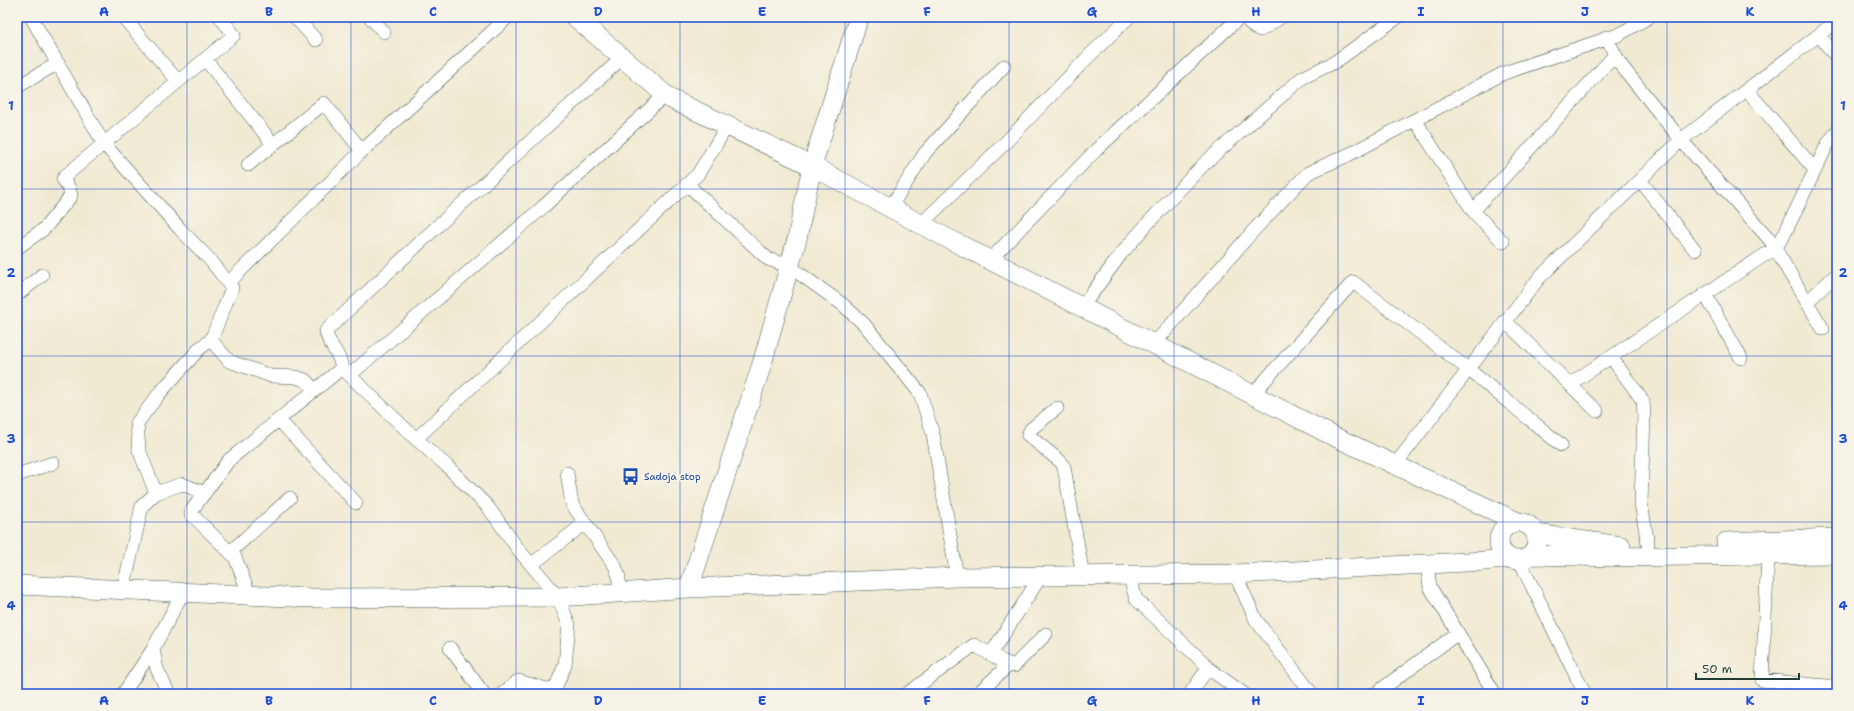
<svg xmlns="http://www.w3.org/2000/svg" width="1854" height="711" viewBox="0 0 1854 711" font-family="'Shantell Sans',sans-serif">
<rect width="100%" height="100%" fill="#f7f3e8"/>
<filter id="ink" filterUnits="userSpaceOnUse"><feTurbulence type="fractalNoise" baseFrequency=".025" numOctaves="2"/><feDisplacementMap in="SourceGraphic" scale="8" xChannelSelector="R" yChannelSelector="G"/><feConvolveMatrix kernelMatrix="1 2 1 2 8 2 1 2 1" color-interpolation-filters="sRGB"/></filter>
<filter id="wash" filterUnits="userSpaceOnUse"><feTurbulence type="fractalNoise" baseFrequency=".012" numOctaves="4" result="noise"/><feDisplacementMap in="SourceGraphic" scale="16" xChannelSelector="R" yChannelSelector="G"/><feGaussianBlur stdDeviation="0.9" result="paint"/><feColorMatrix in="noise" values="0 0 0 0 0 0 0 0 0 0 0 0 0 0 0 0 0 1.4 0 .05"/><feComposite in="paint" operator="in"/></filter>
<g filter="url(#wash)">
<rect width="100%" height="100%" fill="#f1ead3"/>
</g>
<g filter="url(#ink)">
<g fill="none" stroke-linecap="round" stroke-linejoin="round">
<defs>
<path id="street" d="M31,17L104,144L180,229L212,262L232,288L211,340L200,348L159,394L137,423L139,450L156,493L142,506L123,591
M123,17L178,81
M295,17L316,40
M370,17L384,32
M1244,17L1255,28L1261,30L1281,17
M1819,35L1837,58
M1606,37L1620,64L1681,140L1770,240L1823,329
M205,59L273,144
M17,87L58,63
M1747,90L1815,170
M1415,120L1473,211L1503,242
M248,165L324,103L362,151
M1640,180L1695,250
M687,184L768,259L789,266L842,304L864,324L920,393L933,434L957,577
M890,208L925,153L1004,66
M1473,211L1615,55
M921,224L1005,143L1089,56L1129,17
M17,248L44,229L71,196L69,188L63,179L65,176L234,35L220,17
M990,260L1096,150L1240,17
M228,283L362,151L508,17
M1705,294L1741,358
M17,295L42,275
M1807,302L1837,274
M1082,307L1121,254L1148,223L1205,163L1302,78L1335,62L1398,17
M1505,321L1597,411
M211,340L229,361L271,376L296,377L305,380L315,390
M1154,344L1254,230L1308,173L1348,155L1504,73L1618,35L1649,17
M1611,357L1643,401L1644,415L1641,503L1648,545
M342,368C340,352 328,346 326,331L443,221L622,58
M350,375L543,207L665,95
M1570,384L1775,248L1784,235L1827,145L1837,131
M1252,395L1353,282L1468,369L1561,445
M1057,408L1031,429L1028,435L1061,462L1064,467L1083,576
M279,420L356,503
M416,439L447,466L488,507L518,549L558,597L569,625L565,665L554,691L556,694
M1395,465L1539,278L1681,140L1837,21
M567,473L572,504L615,566L619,577V593
M17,475L53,463
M156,493L182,484L205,493
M230,552L290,498
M1768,554L1762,680L1837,687
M1521,560L1525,572L1585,694
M1427,564L1430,587L1495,694
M531,565L585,523
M1235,574L1256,620L1312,694
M1129,575L1136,599L1204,663L1208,668L1244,694
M249,594L235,557L191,514L192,510L229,460L342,368L416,439L698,174L727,126
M450,648L484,694
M153,649L157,669L169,694
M991,654L1041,576
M123,694L153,649L183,592
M502,694L518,681L554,691L552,694
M907,694L974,645L1004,662L1014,666L1046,634
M977,694L1009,665
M1190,694L1208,668
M1375,694L1458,633"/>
<path id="secondary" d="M575,17L669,98L812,166L943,236L1333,436L1518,522
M1499 541a19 19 0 1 1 38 0a19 19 0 1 1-38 0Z
M1536,534L1621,546
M1726,542L1837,538
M1531,555L1614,557L1837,554
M17,585L313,598L558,597L689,588L957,577L1235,574L1485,561L1510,558
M689,588L762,364L797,239L812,166L859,17"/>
</defs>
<use href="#street" stroke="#3e574c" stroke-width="14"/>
<use href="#secondary" stroke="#3e574c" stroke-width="20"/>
<use href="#street" stroke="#fff" stroke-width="13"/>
<use href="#secondary" stroke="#fff" stroke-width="19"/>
</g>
</g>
<path fill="none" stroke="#1d4ed8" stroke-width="1" stroke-opacity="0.55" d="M187,17V694M351,17V694M516,17V694M680,17V694M845,17V694M1009,17V694M1174,17V694M1338,17V694M1503,17V694M1667,17V694M17,189H1837M17,356H1837M17,522H1837"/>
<defs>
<symbol id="bus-bare" viewBox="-9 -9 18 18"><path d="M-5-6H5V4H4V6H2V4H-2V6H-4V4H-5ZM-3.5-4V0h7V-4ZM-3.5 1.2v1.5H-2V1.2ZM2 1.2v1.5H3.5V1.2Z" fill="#1a4fb4" stroke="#f7f3e8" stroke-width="2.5" paint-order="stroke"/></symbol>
</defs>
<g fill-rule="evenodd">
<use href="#bus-bare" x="618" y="464" width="25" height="25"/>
</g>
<g text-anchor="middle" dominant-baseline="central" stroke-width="3.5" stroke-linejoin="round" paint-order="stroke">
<g font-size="10" fill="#164399" stroke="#f7f3e8" text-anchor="start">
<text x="644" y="476">Sadoja stop</text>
</g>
</g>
<rect width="1854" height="711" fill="none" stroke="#f7f3e8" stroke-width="44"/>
<path d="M1696 673v6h103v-6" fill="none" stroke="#1f3d34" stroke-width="2"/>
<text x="1702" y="673" font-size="12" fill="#1f3d34" stroke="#f7f3e8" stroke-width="3" paint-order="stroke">50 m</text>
<rect x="22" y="22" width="1810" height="667" fill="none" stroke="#1d4ed8" stroke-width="1.5"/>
<g font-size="13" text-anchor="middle" font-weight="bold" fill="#1d4ed8">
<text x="104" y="16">A</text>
<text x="269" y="16">B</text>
<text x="433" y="16">C</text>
<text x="598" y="16">D</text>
<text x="762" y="16">E</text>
<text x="927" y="16">F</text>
<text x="1092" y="16">G</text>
<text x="1256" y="16">H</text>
<text x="1421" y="16">I</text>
<text x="1585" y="16">J</text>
<text x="1750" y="16">K</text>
<text x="11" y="110">1</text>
<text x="1843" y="110">1</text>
<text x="11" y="277">2</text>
<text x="1843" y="277">2</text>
<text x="11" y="443">3</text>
<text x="1843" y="443">3</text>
<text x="11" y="610">4</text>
<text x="1843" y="610">4</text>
<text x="104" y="705">A</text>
<text x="269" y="705">B</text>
<text x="433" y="705">C</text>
<text x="598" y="705">D</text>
<text x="762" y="705">E</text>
<text x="927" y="705">F</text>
<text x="1092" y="705">G</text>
<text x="1256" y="705">H</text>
<text x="1421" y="705">I</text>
<text x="1585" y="705">J</text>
<text x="1750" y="705">K</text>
</g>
</svg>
